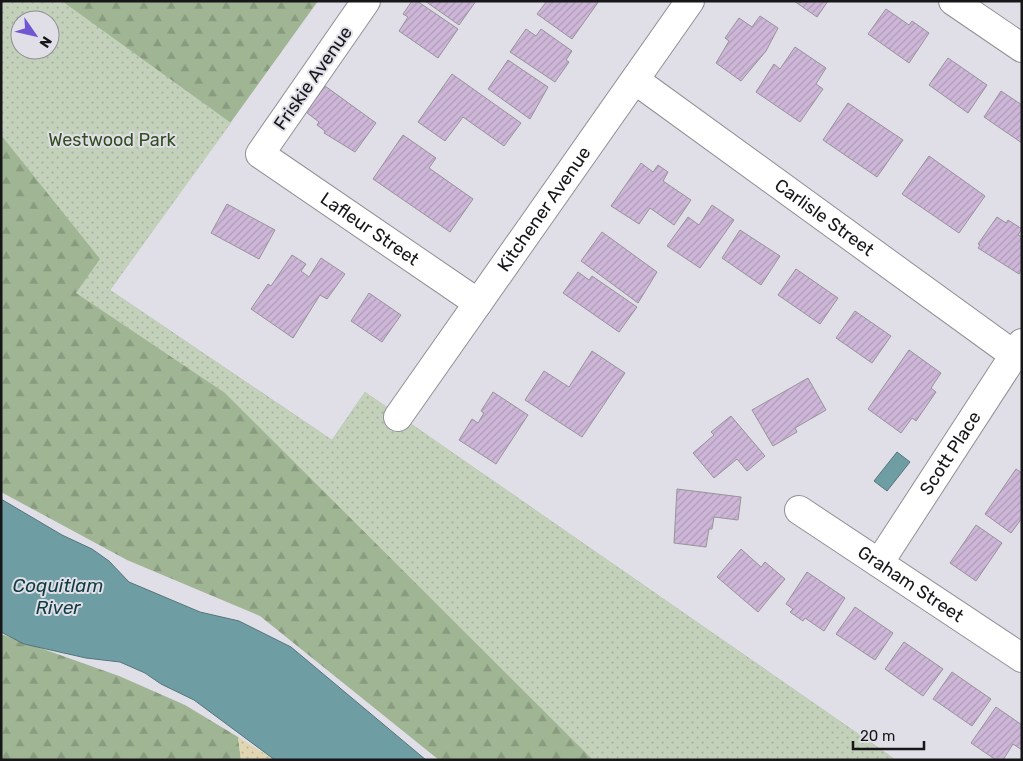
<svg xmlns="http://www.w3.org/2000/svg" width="1023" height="761" viewBox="0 0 1023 761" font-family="Rubik,sans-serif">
<defs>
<pattern id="forest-firs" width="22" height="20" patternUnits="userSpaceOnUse" patternTransform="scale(1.25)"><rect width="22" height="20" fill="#a0b594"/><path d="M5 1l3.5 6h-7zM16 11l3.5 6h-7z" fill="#899b7f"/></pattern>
<pattern id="sand-dots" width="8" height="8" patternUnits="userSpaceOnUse" patternTransform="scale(1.25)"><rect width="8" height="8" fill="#e0d6b1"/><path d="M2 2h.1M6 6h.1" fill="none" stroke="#bfb798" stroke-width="1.8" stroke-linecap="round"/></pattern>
<pattern id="park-dots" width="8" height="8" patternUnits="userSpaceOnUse" patternTransform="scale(1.25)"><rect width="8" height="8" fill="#c3d1bb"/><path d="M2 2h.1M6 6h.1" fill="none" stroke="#a7b3a0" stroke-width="1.8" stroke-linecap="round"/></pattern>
<pattern id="building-hatch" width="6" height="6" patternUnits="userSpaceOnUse" patternTransform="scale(1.25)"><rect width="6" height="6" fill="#cdb6d7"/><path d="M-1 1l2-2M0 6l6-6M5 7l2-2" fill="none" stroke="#af9cb8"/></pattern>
</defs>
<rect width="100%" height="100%" fill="#e0dee6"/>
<path fill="url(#forest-firs)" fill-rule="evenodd" d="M1,1H318L110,290L332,440L365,392L896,760H439L260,616L127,560L1,492ZM20,20H50V50H20Z
M1,634L119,676L185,705L238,737L241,760H1Z"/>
<path fill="url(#sand-dots)" d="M238,737L275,760H241Z"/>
<path fill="url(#park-dots)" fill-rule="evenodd" d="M1,1H62L231,123L110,290L332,440L365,392L896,760H593L225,393L76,293L100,259L1,135ZM20,20H50V50H20Z"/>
<path fill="#6e9ea4" stroke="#54757a" d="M897,452L910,462L887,491L874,481Z
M1,499L62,535L92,549L109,561L129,582L200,612L239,621L291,647L426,760H275L194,700L161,684L145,673L120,662L86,658L24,644L1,632Z"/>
<path fill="url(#building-hatch)" stroke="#98949a" d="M412,1H417L458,29L438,58L399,31L408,17L403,14Z
M425,1H476L459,25Z
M547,1H599L572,39L537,14Z
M794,1H828L817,17Z
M886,9L909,25L912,21L929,33L909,63L868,34Z
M760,16L778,28L766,51L741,81L716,63L729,41L725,38L739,18L752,27Z
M526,29L536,36L541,29L572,51L566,60L569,62L555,82L510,52Z
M795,47L826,68L816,84L823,89L800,122L756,92L774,64L780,69Z
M948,58L987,85L968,113L929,85Z
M508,60L548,87L530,119L488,89Z
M452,74L521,123L504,146L463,117L445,141L418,122Z
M325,86L376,123L355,152L324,133L325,131L317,125L319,122L306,112Z
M1001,91L1022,105V143L984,117Z
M848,103L903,140L877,177L823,140Z
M403,135L436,158L429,168L473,199L450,232L373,179Z
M929,156L985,196L959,233L902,194Z
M641,163L653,172L658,165L668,172L663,181L691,200L674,225L650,208L639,224L611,206Z
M227,204L275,230L259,259L211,233Z
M712,205L734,220L700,268L667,246L688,217L699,225Z
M997,217L1006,223L1008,220L1022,229L1018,235L1022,237V270L1019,274L978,248L980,245L978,244Z
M740,230L780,256L761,285L722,258Z
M602,232L657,272L638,303L581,261Z
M292,255L306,264L301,271L309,277L321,258L345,274L327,299L320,295L293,338L251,309L268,284L271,286Z
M796,269L838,298L820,324L778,295Z
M578,272L589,280L592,276L637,307L619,332L563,293Z
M369,293L401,315L382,342L351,321Z
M855,311L891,336L872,363L836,338Z
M909,350L941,373L931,388L936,392L916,421L912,418L901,433L868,409Z
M592,351L625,373L582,437L525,400L544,371L569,387Z
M808,378L826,410L795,428L797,432L773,446L752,410Z
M493,392L528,415L496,464L459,440L472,419L478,423L484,413L481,411Z
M731,416L765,456L747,471L737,459L714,478L693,453L714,435L711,432Z
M1016,469L1022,473V518L1011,533L985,514Z
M677,489L741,497L738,520L714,517L712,529H709L706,547L674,543Z
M976,525L1002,543L976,581L950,563Z
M741,549L761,567L765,562L785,579L758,612L717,577Z
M807,572L845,598L824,631L805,618L803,621L790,612L793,609L786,604Z
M855,607L893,633L875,660L836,634Z
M904,642L943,669L923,696L885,669Z
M952,672L991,699L972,726L933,699Z
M996,707L1022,725V750L1013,744L1003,760H996L971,743Z"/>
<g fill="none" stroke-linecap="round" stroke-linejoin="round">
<defs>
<g id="minor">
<path id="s1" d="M366,1L260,154L478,303"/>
<path d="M953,1L1022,48"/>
<path id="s2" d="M635,80L1014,355"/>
<path id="s3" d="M398,417L690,1"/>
<path id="s4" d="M799,510L1022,658"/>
<path id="s5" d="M879,563L1022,343"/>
</g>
</defs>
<use href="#minor" stroke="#919097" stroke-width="30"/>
<use href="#minor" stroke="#fff" stroke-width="28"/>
</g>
<g text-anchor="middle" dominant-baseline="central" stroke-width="4" stroke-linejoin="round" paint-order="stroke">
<g font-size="18" fill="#171619" stroke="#e0dee6">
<text transform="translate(313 78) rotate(-55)">Friskie Avenue</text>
<text stroke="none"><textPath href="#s3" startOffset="254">Kitchener Avenue</textPath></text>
<text stroke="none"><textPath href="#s2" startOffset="234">Carlisle Street</textPath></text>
<text stroke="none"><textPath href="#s1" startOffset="319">Lafleur Street</textPath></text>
<text stroke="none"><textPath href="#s5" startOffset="131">Scott Place</textPath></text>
<text stroke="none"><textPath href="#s4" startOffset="134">Graham Street</textPath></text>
</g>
<g font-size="18" fill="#324f1f" stroke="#e0dee6">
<text x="112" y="140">Westwood Park</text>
</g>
<g font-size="19" font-style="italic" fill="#0f3d43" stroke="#e0dee6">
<text x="58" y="585">Coquitlam<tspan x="58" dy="22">River</tspan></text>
</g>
</g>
<rect width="1023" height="761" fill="none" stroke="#171619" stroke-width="5"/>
<g transform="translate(35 35) rotate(124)"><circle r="24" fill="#e0dee6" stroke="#908e94"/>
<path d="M0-4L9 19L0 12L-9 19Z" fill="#7157d1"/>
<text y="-8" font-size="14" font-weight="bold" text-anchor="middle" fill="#171619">N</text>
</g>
<path d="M853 741v8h71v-8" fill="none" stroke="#171619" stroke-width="2.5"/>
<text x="860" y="741" font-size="15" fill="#171619" stroke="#e0dee6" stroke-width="4" paint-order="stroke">20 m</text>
</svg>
